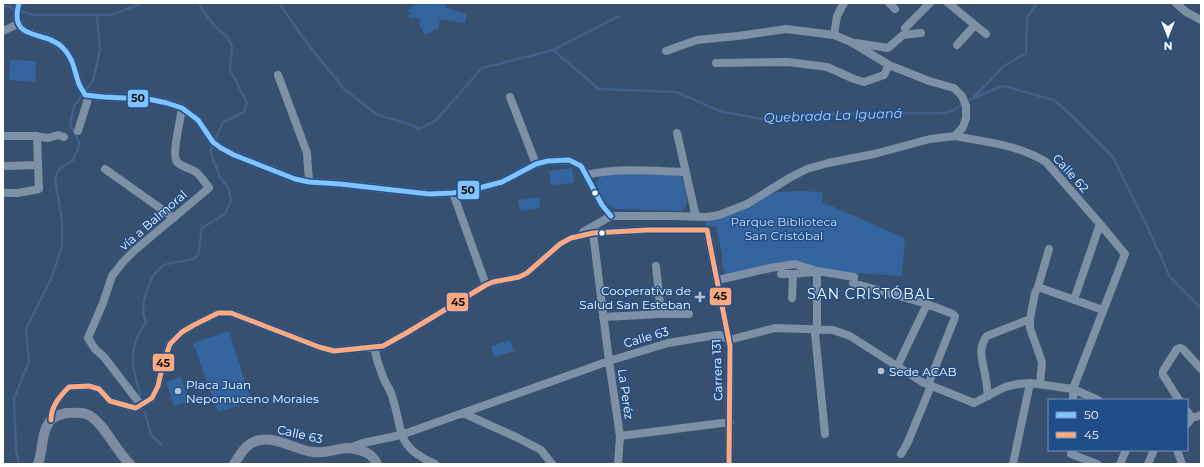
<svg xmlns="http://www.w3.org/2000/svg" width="1204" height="467" viewBox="0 0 1204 467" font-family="Montserrat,sans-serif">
<rect width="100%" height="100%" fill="#37506f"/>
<path fill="#34649e" d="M417,3H442L445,4L446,8L467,14L465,23L440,19L438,29H434L431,33L425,35L419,24L421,20C418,17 414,17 411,19L408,17L411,13L407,11Z
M10,60L36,61L35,82L9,80Z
M572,168L574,183L551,185L549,171Z
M679,172C684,183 687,193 687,205L681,211L617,209C605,206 600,193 596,183L601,174Z
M798,191L823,192L822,202L905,238L902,276L822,271L796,263L725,276L722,263V255L716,226H706L705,214L735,211L748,203L777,192Z
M539,197L540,208L520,211L518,200Z
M229,331L251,401L218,412L193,343Z
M510,340L514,351L494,357L491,346Z
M181,377L189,401L174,406L166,382Z"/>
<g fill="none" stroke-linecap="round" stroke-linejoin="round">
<path stroke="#41618a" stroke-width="2.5" d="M279,3L306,42L345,90L378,115L406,123L419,129L435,121L482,68L553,50L599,89L676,92L720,111L761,119L813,114L944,113L952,111L973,98L1003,86L1054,100L1075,119L1113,157L1145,222L1170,277L1201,308
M3,5L33,15H111L142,3
M553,50L619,16
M974,97L1004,66L1026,53L1027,18L1037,3
M140,395C135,374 128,358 138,336C140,331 142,327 146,323C145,319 143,314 143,311C143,297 152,270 165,265C177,260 187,263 198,256L202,228L225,214L231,201L229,189L220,177L212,157L211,149L223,122L244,112L247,103L230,69L232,47L228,38L213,24L202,9L199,3
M145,412L151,435L161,444
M19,464L16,450L14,398L29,362L26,329L52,277L62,245V221L55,179L59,169L73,160L80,144L70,124L74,106L93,81L100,50L97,15
M1200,464L1201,463"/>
<path stroke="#7e90a5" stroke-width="8" d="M19,3C8,43 45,29 63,48C73,58 74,69 78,81C79,86 83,90 85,95L103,97L148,99L167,103L182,108L198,120L213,142L221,148L234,155L295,179L309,182L340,184L429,194L453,193L479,188L502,182L536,164L548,161L569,160L581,166L602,205L611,216
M889,3L895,9
M948,3L986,34
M1176,3L1186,12L1201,20
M905,28L930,3
M3,31L18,24
M834,35L837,16L844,3
M856,43L888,48L903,35L921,33
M957,45L975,25
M716,63L788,62L827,67L854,79L864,82L884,75L889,65
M278,75L307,153L309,182
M510,97L536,164
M78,131L89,96
M677,133L696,217
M6,136H35L48,138L58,135L64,137
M955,136C986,142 1019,145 1046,162L1100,224L1125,254L1073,389V400
M5,166L38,165L37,136
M105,169L174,218
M586,175C619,167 653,171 686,172
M3,193H18L39,189L38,165
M453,193L486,285
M583,232L611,216H674L707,217L719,215L747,204L791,177L807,169L828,163L874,154L930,139L955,136L963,127L966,118V106L962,96L954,88L929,81L889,65L851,42L834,35L786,29L738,36L697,40L666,51
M593,233L609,361L620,436L618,464
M656,266L661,314
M817,271V329L815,333L825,434
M781,274H793
M718,280L770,268L795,264L817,271L854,277L853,283L927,304L953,314L955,316L954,320L928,385
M1038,287L1103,310
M792,298L793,274L814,272
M1074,300L1100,224
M603,317L661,314H689
M374,347C376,357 379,367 383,377C385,383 390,389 392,396C404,432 394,446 435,464
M897,367L927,304
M1040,384L1042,362L1030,328V319L1035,293L1038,287L1049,249
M988,396C987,390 987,385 986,380C984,364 976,350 987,336L1030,319
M1179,400L1163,375V371L1177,349L1180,348L1183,349L1201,369
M141,405L104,357L95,349L88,338L103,303L112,276L123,262L135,250L209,188L208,186C204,182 201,176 196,172C191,168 181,167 177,162C171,155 181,118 182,108
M1187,411L1192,418
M463,413L518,438L541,450L552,464
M51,420C51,406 60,396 69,387L89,386L99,389L110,401L128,406L136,408L152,398L158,386L163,364L170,344L182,332L194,325L218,313H231L319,347L334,351L383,346L408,332L486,285L493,282L519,277L527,273L560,244L571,238L593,233L648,230H707L730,346L729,464
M1187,424L1192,418L1201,415
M620,436L730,422
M349,448L363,443L401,435L609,361L668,343L716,335H720L729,340L775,328L833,330L850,336L922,382L974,403L1005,387L1018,384L1030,383L1073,389L1098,400
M1177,450L1182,464
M901,454L907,444L931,386
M1071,454L1097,464
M1013,464L1030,383
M1120,464L1126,450
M1148,464L1154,450"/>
<path stroke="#7d8ca2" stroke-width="10" d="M38,464C43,451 41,431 51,420C55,416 61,414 67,413C73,413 80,412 86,414C103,420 116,452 130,464
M234,464C240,454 247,442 260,440C279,437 295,450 313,452C325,454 335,449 347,448C352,448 359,450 365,452C371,454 374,458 377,464"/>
<defs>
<path id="bus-1" d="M19,3C8,43 45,29 63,48C73,58 74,69 78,81C79,86 83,90 85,95L103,97L148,99L167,103L182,108L198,120L213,142L221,148L234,155L295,179L309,182L340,184L429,194L453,193L479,188L502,182L536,164L548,161L569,160L581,166L602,205L611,216"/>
<path id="bus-2" d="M51,420C51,406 60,396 69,387L89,386L99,389L110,401L128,406L136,408L152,398L158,386L163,364L170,344L182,332L194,325L218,313H231L319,347L334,351L383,346L408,332L486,285L493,282L519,277L527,273L560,244L571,238L593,233L648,230H707L730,346L729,464"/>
</defs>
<use href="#bus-1" stroke="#1f4d87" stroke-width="8"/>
<use href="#bus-2" stroke="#1f4d87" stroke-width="8"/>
<use href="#bus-1" stroke="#80c4ff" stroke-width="5"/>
<use href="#bus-2" stroke="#ffa980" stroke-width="5"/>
</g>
<g fill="#fff" stroke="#1f4d87" stroke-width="1.5">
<circle cx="595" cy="193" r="3.5"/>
<circle cx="602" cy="233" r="3.5"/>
</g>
<g fill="#b9c2cd" stroke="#1f4d87" stroke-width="1.5">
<path d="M698 291h4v4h4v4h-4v4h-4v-4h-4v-4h4z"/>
<circle cx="881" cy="371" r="4"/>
<circle cx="178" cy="391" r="4"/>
</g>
<g text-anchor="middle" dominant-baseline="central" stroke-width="3" stroke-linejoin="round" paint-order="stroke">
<g font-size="12" fill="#fff" stroke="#1f4d87">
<text transform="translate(1071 173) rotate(48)">Calle 62</text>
<text transform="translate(153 220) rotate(-41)">vía a Balmoral</text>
<text transform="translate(646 337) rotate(-16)">Calle 63</text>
<text transform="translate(717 370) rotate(-92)">Carrera 131</text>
<text transform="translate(626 394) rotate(82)">La Peréz</text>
<text transform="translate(300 434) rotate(13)">Calle 63</text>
</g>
<g font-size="12" fill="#cee1f8" stroke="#1f4d87">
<text x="784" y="221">Parque Biblioteca<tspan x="784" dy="14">San Cristóbal</tspan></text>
</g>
<g font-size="12" fill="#fff" stroke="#1f4d87" text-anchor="start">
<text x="691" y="290" text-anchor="end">Cooperativa de<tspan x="691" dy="14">Salud San Esteban</tspan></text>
<text x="889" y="371">Sede ACAB</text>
<text x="186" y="384">Placa Juan<tspan x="186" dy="14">Nepomuceno Morales</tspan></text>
</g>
<g font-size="13" font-style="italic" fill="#b5d1f2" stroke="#1f4d87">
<text transform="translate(833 115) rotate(-2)">Quebrada La Iguaná</text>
</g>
<g font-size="14" letter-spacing="1" fill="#fff" stroke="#1f4d87">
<text x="871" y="294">SAN CRISTÓBAL</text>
</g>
</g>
<g stroke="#1f4d87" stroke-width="1.5">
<rect x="127" y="89" width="22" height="19" rx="4" fill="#80c4ff"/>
<rect x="457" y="180" width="23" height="20" rx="4" fill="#80c4ff"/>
<rect x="709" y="287" width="23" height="19" rx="4" fill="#ffa980"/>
<rect x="446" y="292" width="23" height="20" rx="4" fill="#ffa980"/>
<rect x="152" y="353" width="23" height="19" rx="4" fill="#ffa980"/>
</g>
<g font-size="11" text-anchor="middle" font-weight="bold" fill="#111">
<text x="138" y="102">50</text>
<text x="468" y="194">50</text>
<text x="720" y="300">45</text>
<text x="458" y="306">45</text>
<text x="163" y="367">45</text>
</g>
<rect width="1204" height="467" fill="none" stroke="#ffffff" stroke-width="8"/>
<rect x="1048" y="399" width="140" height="52" fill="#1f4d87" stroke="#7994b7"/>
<rect x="1056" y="412" width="20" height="6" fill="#80c4ff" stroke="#7994b7"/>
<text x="1084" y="419" font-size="12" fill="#ffffff">50</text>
<rect x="1056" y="432" width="20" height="6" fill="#ffa980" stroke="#7994b7"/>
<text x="1084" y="439" font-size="12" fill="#ffffff">45</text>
<g transform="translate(1168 36) rotate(180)" stroke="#1f4d87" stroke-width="3" paint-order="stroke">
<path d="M0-3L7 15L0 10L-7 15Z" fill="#ffffff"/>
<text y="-6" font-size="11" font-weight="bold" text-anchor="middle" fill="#ffffff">N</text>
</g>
</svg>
